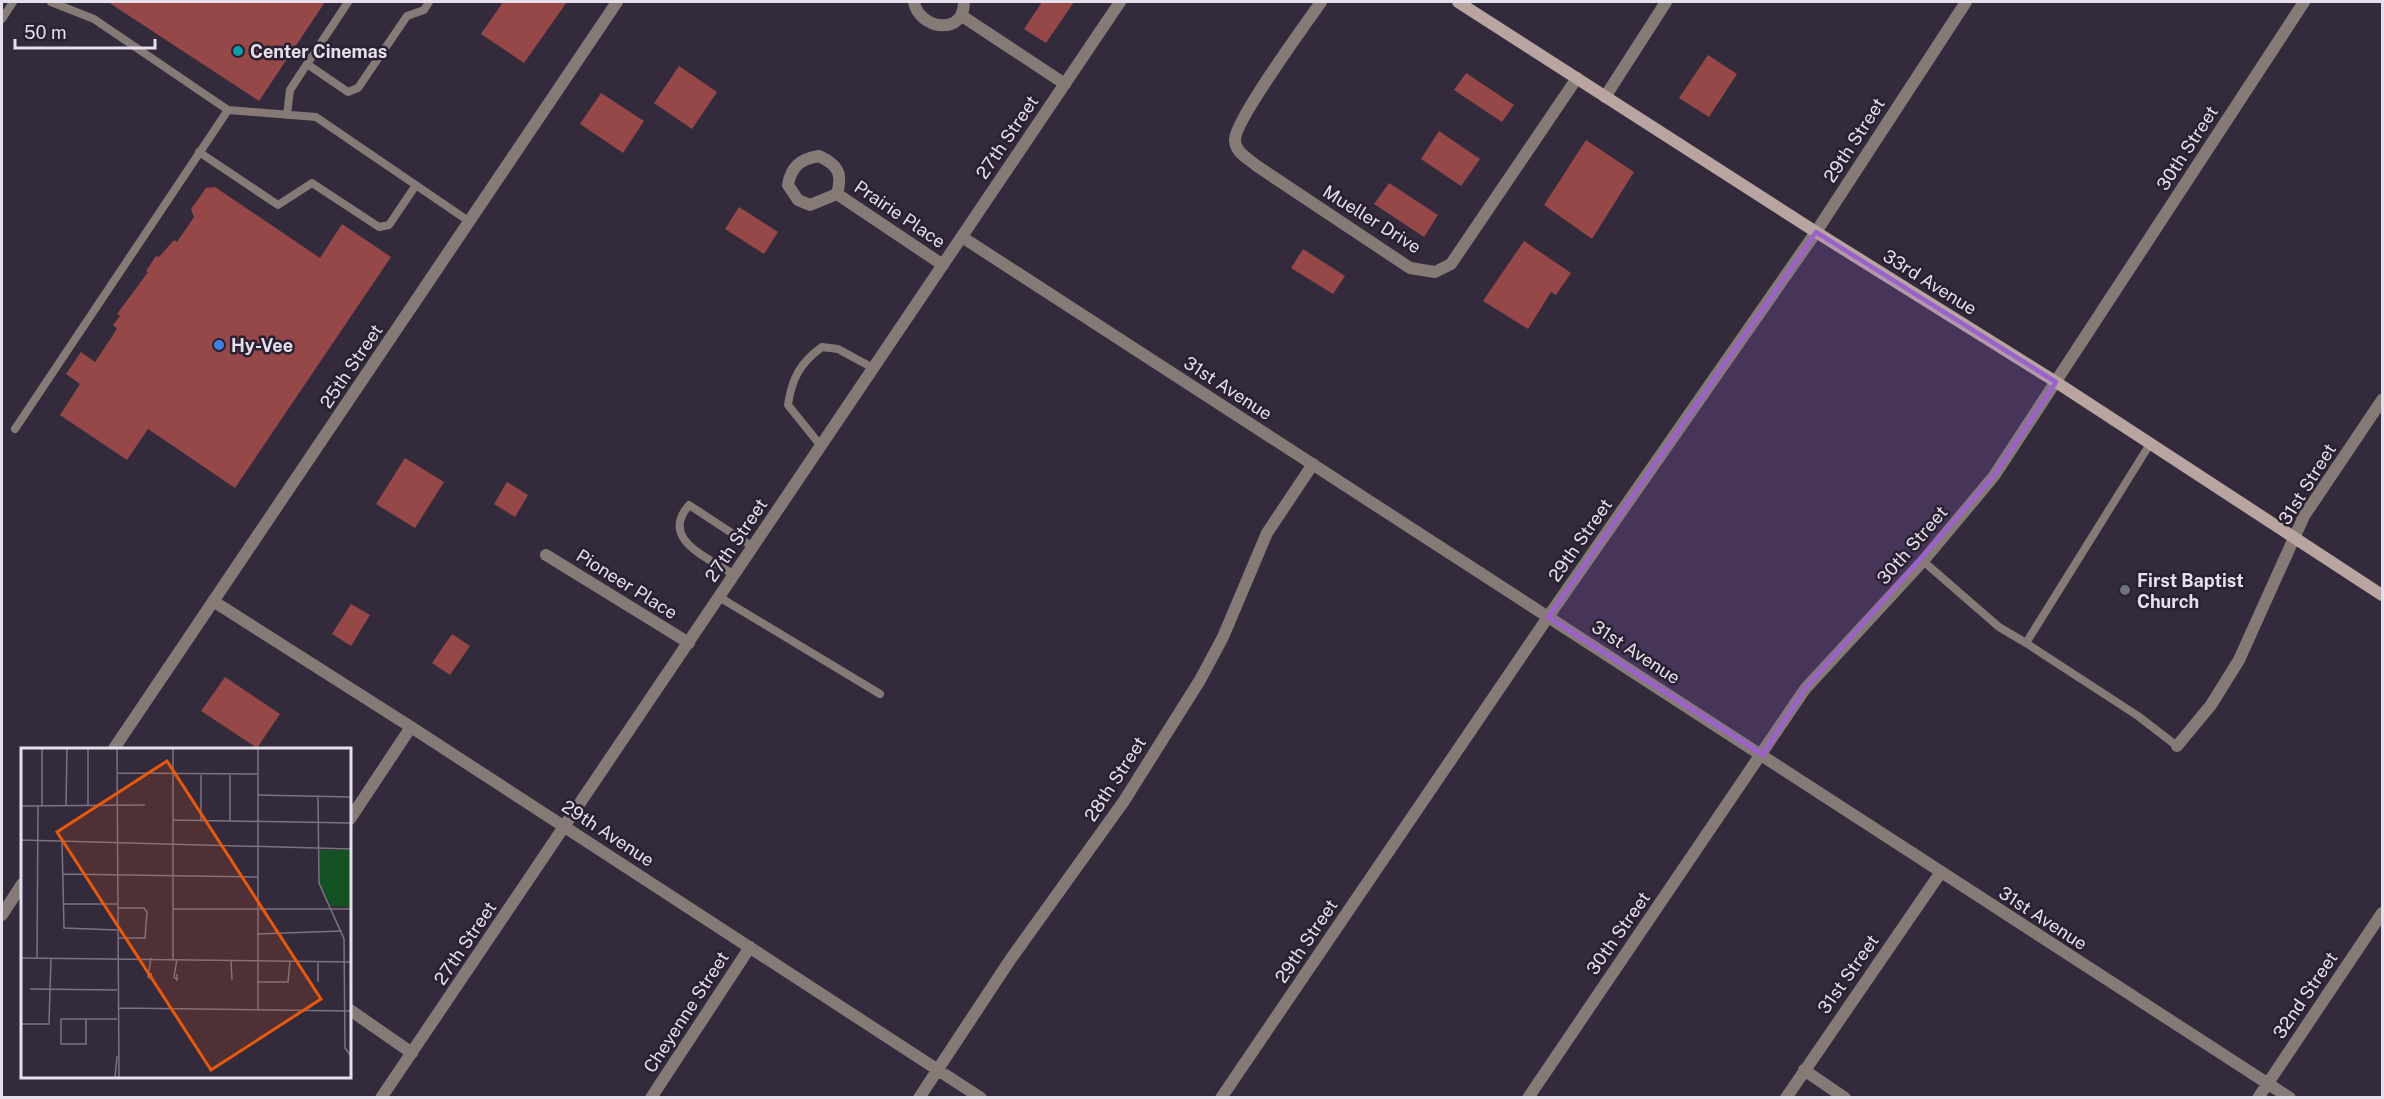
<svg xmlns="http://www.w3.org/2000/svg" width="2384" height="1099" viewBox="0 0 2384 1099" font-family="'Public Sans',sans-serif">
<rect width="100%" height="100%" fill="#332a3c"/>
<path fill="#964747" d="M108,2H325L259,101Z
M503,2H567L524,63L481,34Z
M1042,2H1074L1046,43L1024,29Z
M1708,55L1737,74L1709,117L1679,98Z
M679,66L717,92L692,129L654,103Z
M1466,73L1514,105L1502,122L1454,90Z
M601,93L644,121L623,153L580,124Z
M1439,131L1480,159L1461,186L1421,159Z
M1586,140L1634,172L1592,239L1544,205Z
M1389,183L1438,215L1424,237L1374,204Z
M215,187L320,258L342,224L391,257L235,488L148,429L127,460L60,415L80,384L66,374L81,352L95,362L117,329L113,325L120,316L117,314L148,272L146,271L156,256L159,257L174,240L177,242L194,217L191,209L206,188Z
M739,207L778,232L764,254L725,229Z
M1524,241L1571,273L1556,295L1551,292L1528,329L1483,301Z
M1303,249L1345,276L1333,294L1291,268Z
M405,458L444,482L415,528L376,504Z
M507,482L528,495L515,517L494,504Z
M351,604L370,615L351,646L332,634Z
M452,634L470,646L450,675L432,663Z
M225,677L280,714L257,748L201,711Z"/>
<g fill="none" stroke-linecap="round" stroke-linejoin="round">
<path stroke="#867a77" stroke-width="8" d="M51,2L94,19L228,110L316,117L470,222
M2,19L13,2
M307,64L348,2
M287,115L290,90L307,64L348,92L358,88L407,16L424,10L429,2
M199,152L278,205L312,183L379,227L389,225L416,185
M15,429L228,110
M821,446L788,405C792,378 800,363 822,347L838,349L873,368
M1923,561L1999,627L2026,643L2150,444
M734,575C708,557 659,540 689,505L753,547
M719,597L880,694
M2026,643L2138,716L2177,746"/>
<path stroke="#867a77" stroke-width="12" d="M914,2C919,29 964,37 964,2
M1321,2C1305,25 1236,119 1235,139C1234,152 1249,159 1257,166L1410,268L1435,272L1451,264L1577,78
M962,16L1065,84
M1605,97L1666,2
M819,156C838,165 843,173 837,194L810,205L798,200L788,185C791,167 800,159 819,156Z
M837,194L943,265
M962,237L2290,1098
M546,555L689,643
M213,601L411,727L981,1098
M2177,746L2211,705L2239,660L2304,516L2382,400
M113,750L617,2
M350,819L411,727
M2,915L22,884
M350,1010L412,1053
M1804,1070L1845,1098
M651,1098L750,947
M919,1098L1010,960L1124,801L1200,680L1223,637L1267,533L1313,464
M1221,1098L1548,617L1816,232L1966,2
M1528,1098L1805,689L1923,561L1994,476L2304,2
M1786,1098L1941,872
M2258,1098L2382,913"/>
<path stroke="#867a77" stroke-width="12" d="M381,1098L1120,2"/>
<path stroke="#b8a5a1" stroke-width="12" d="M1458,2L1816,232L2056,382L2382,595"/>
</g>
<path fill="#9b62cc" fill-opacity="0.2" stroke="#9b62cc" stroke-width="4.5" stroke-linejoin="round" d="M1816,232L2056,382L1994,476L1805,689L1763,755L1548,617Z"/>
<circle fill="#0f9aa8" stroke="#292031" stroke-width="2" cx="238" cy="51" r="6"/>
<circle fill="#3f7fe0" stroke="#292031" stroke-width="2" cx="219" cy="345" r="6"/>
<circle fill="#6b7280" stroke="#292031" stroke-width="2" cx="2125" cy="590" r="6"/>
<g text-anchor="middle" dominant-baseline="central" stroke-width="5" stroke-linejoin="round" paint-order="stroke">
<g font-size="18" font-weight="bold" fill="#e6e0ec" stroke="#292031" text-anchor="start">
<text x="250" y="51">Center Cinemas</text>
<text x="231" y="345">Hy-Vee</text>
<text x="2137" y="580">First Baptist<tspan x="2137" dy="21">Church</tspan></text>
</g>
<g font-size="18" fill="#e6e0ec" stroke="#292031">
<text transform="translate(1007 137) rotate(-56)">27th Street</text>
<text transform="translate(1854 140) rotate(-57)">29th Street</text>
<text transform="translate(2187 148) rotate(-57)">30th Street</text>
<text transform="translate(900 214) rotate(34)">Prairie Place</text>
<text transform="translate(1372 219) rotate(32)">Mueller Drive</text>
<text transform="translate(1930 282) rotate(32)">33rd Avenue</text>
<text transform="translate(351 366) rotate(-56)">25th Street</text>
<text transform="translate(1228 388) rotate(33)">31st Avenue</text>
<text transform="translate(2307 484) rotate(-58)">31st Street</text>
<text transform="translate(736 540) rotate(-56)">27th Street</text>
<text transform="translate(1580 540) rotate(-55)">29th Street</text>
<text transform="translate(1912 545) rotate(-49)">30th Street</text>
<text transform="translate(627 584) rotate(32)">Pioneer Place</text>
<text transform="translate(1636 652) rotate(33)">31st Avenue</text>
<text transform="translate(1115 779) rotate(-57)">28th Street</text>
<text transform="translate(608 833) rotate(33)">29th Avenue</text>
<text transform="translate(2043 918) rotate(33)">31st Avenue</text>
<text transform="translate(1618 933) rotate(-55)">30th Street</text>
<text transform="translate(1306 941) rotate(-56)">29th Street</text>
<text transform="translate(465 943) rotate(-56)">27th Street</text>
<text transform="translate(1848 974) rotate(-55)">31st Street</text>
<text transform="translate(2305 995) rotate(-56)">32nd Street</text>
<text transform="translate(686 1012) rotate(-57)">Cheyenne Street</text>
</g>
</g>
<g transform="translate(21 748)">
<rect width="330" height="330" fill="#332a3c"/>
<path d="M298,102H330V159L310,158L299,137Z" fill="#145224"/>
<path fill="none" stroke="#7b7382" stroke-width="1.5" d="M21,0V58M96,0L98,330M152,0V211M237,0V262M96,25L236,26M180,27V73M209,27V73M236,47L330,49M297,48L298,135L323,191L324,300L330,308M0,58L124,57M45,58L46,0M67,58V0M152,72L330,75M0,92L330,101M41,92L43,180L96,182M42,126L237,129M42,156H96M97,160H123L126,164L124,190H98M152,161H330M236,186L321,183M0,210L330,214M16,210L17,58M210,212L211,232M130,225L131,231L127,229L130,210M156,226V232L153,229L156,211M236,234H267L269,213M297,234V214M9,241L96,242M98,260L330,263M40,271H65V296H40ZM65,271H96M0,276H28L30,210M94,330L96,308"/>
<path fill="#e8590c" fill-opacity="0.15" stroke="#e8590c" stroke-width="3" d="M146,13L300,251L190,322L36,84Z"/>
<rect width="330" height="330" fill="none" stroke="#e6e0ec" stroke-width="3"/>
</g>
<rect width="2384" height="1099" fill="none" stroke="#e6e0ec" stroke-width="6"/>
<path d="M15 39v9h140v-9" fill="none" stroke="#e6e0ec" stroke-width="3"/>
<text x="24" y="39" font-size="18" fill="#e6e0ec" stroke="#292031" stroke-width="4.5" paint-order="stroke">50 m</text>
</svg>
